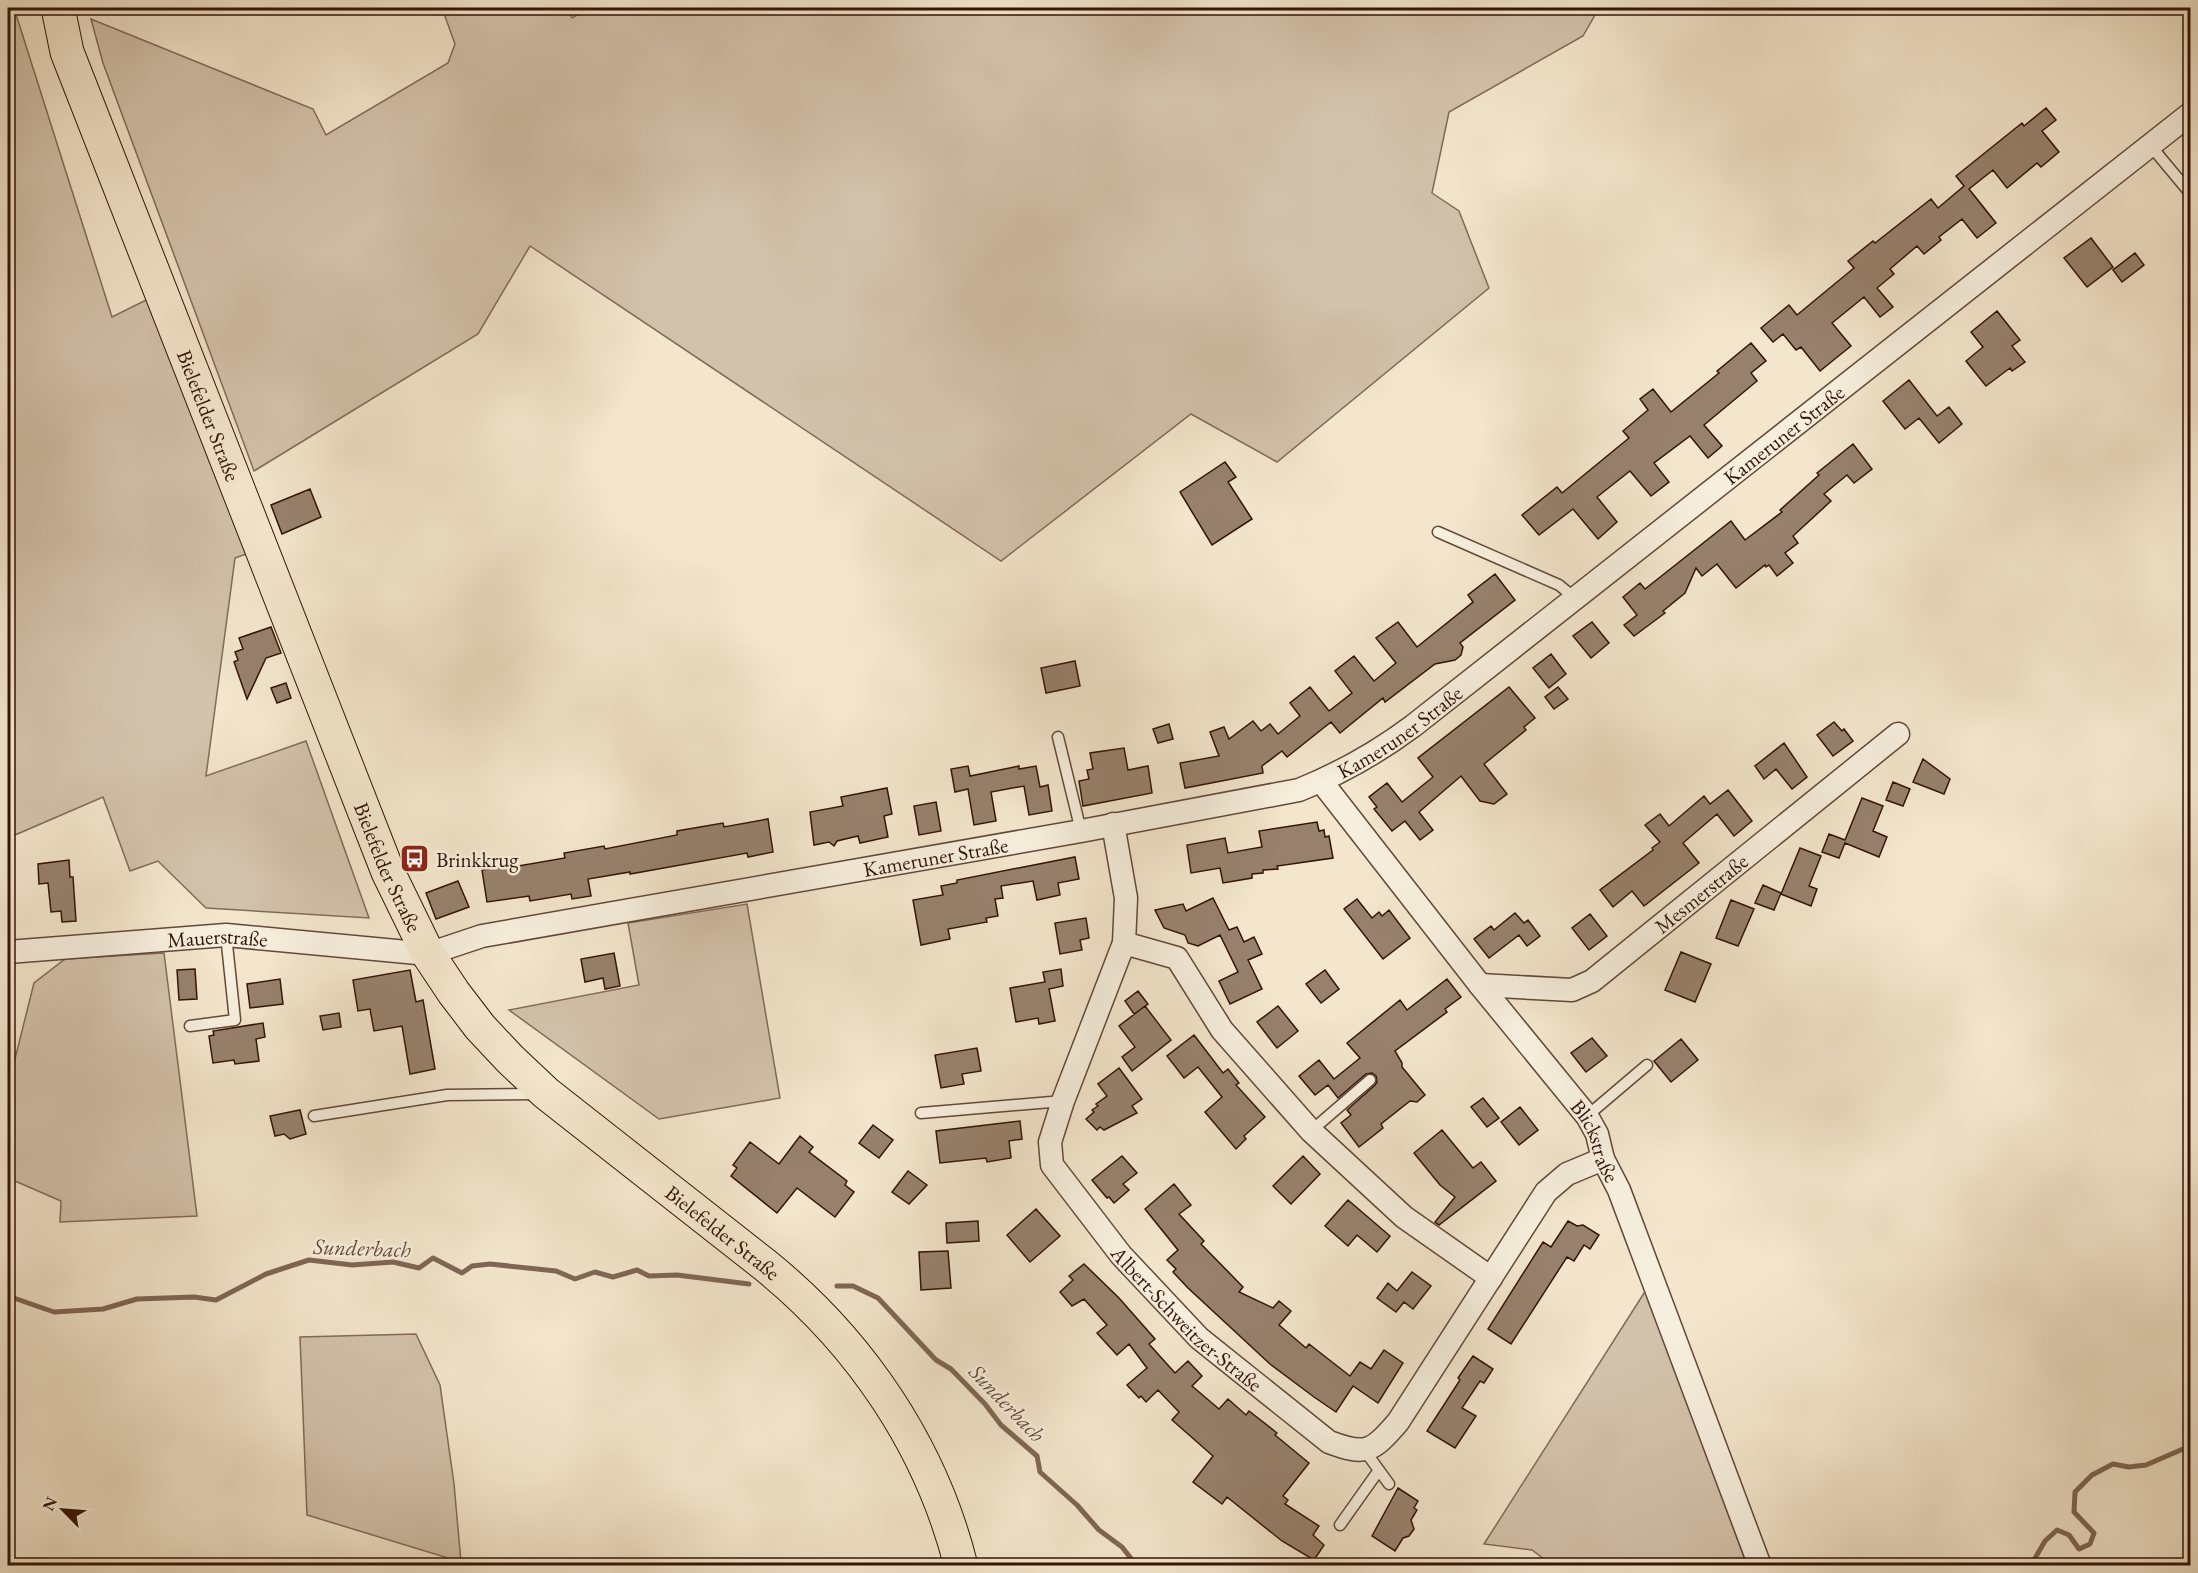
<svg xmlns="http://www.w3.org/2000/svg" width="2198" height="1573" viewBox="0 0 2198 1573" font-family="'EB Garamond',serif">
<rect width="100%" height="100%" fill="#f3e6cc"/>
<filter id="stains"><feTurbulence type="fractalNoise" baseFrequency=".00333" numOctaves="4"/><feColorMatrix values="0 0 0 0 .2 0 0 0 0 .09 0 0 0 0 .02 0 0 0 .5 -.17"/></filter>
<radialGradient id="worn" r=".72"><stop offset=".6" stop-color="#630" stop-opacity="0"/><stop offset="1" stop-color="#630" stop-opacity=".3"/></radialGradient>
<path fill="#d2c2ab" stroke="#826a59" stroke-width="1.5" d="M8,8H14L112,317L148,299L249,553L235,558L206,776L306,741L369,918L206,908L158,861L130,871L103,797L8,838Z
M442,8H567L572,18L590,8H1599L1583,36L1449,112L1432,193L1459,211L1489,288L1277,462L1191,414L1001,561L530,246L478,334L254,471L103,63L91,19L313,109L326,135L448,63L455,44Z
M747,904L780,1098L659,1119L509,1010L639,985L628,923Z
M164,953L197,1216L60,1222L61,1201L8,1178V1087L34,983L65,959Z
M1646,1290L1747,1565H1552L1532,1550L1484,1544Z
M416,1334L440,1385L454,1484L461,1562L307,1515L300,1337Z"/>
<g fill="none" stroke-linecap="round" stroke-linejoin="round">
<path stroke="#7f6655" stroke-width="5" d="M837,1286H853L878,1298L936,1360L951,1369L985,1404L1001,1425L1037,1456L1040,1472L1077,1505L1099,1530L1122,1547L1137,1566
M8,1296L54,1312L103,1309L137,1299L194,1297L216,1300L266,1274L309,1260L352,1265L393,1262L419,1268L433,1258L462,1273L472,1266L490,1264L556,1271L575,1279L595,1272L613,1277L637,1270L649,1276L677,1275L749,1284
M2007,1566C2014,1561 2025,1563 2034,1560L2045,1541L2057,1530L2069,1535L2079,1549L2090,1544L2094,1533L2074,1512L2075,1492L2092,1475L2113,1464L2129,1467L2146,1465L2190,1446"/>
</g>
<path fill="#97816d" stroke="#331307" stroke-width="1.5" d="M2046,108L2056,120L2042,131L2059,152L2041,167L2037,163L2007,188L1993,170L1969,189L1996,223L1977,238L1962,219L1939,237L1941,240L1924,254L1917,246L1890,269L1894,274L1877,288L1893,307L1880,317L1864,297L1832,323L1851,346L1820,371L1801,347L1796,350L1783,334L1773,342L1761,328L1789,305L1797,315L1854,268L1848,261L1873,241L1875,243L1931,199L1938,208L1964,186L1956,176L2022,123L2024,126Z
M2091,238L2113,267L2087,287L2064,258Z
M2135,253L2144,265L2122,282L2113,270Z
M1997,311L2020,340L2012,346L2025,362L2012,371L2010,368L1986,386L1966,361L1983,347L1971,332Z
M1751,343L1766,361L1751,373L1757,381L1704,425L1722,446L1708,458L1690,436L1654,463L1669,482L1651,496L1630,471L1597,497L1617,522L1598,539L1573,509L1539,535L1522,515L1557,487L1562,493L1629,438L1623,431L1648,410L1640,399L1653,389L1671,412L1719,373L1717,371Z
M1909,380L1937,416L1949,407L1962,424L1939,443L1919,418L1905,429L1883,401Z
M1853,444L1872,469L1854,483L1847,475L1824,494L1831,501L1793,536L1798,543L1785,553L1793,563L1777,576L1769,565L1766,567L1765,565L1736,588L1717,564L1702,576L1696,568L1685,593L1663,611L1665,613L1634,636L1624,625L1637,615L1623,597L1640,583L1645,589L1731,521L1745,540L1782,512L1780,510L1819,475L1817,473Z
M1225,462L1236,477L1228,482L1252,519L1212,545L1180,492Z
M310,489L321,517L282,534L271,505Z
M1495,574L1515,600L1460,643L1463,647L1461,655L1455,660L1435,664L1385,702L1383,698L1340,733L1331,722L1287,757L1282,751L1262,766L1263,773L1185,788L1180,763L1219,756L1210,732L1224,727L1229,739L1253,721L1261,731L1270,724L1278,734L1300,716L1290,703L1310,687L1329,711L1352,693L1335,671L1354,656L1374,681L1396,663L1376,638L1398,622L1417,647L1473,602L1468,595Z
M1592,622L1609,643L1591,658L1573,636Z
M271,627L281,653L266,658L247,699L234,662L238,660L235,652L243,649L239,638Z
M1551,654L1566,674L1549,688L1533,668Z
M1075,661L1080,686L1046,693L1041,668Z
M286,683L291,698L277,703L271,688Z
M1509,687L1535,718L1524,727L1526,730L1484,764L1507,794L1494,804L1480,801L1461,776L1419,812L1433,830L1420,840L1405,821L1392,831L1374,809L1377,807L1369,797L1387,783L1402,802L1433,777L1418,758Z
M1558,687L1568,699L1554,709L1545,697Z
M1834,722L1842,731L1844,729L1853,741L1833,756L1817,735Z
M1169,724L1173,739L1158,743L1153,729Z
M1784,743L1807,777L1792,789L1776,769L1764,779L1755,766Z
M1124,748L1128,770L1148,766L1152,793L1083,806L1079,781L1089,779L1087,770L1093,769L1090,753Z
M1923,759L1950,779L1944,794L1913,782Z
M968,766L970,776L1019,766V769L1036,766L1040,787L1048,785L1052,811L1029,815L1024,786L991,792L996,821L974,825L968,789L955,792L951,769Z
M1893,782L1910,789L1903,806L1886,800Z
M887,788L892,814L884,816L888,837L860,843L858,836L837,841L834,846L829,842L814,845L810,812L843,806L841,797Z
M1728,790L1752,821L1734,836L1717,814L1683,843L1699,863L1644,906L1632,891L1613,907L1600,890L1653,850L1652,848L1660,842L1645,825L1660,814L1669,826L1704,796L1710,804Z
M1862,798L1883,806L1873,831L1887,837L1879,857L1845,843L1839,858L1822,852L1829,834L1845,840Z
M936,802L941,831L919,835L914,806Z
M768,819L773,852L748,857L747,853L630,874V872L588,879L591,896L572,899L571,894L530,901L529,896L487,902L482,870L507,866V868L565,858L564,853L604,846L605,849L677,835V831L723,823L724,827Z
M1317,822L1319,831L1324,830L1325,837L1329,836L1333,858L1277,866L1278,869L1263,870V873L1252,874V878L1223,883L1220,868L1191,873L1187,845L1225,838L1228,853L1262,847L1259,831Z
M1800,848L1821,856L1809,886L1817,889L1811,906L1781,894Z
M1075,857L1079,879L1058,883L1060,895L1037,900L1033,881L1001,886L1003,898L995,899L998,916L986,918L987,922L948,929L950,939L921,945L913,900L943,895L941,886L957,883V880Z
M69,860L70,877H73L76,921L62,922L61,911L51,912L48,883L39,884L38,864Z
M458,881L469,907L436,919L426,893Z
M1763,885L1781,893L1774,910L1755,903Z
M1213,898L1229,930L1237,927L1244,942L1254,937L1262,954L1248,960L1262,989L1230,1004L1219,981L1238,972L1220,935L1198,946L1188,943L1185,935L1164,928L1155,910L1183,904L1186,911Z
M1357,899L1372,918L1379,912L1382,916L1389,910L1410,938L1383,959L1344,909Z
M1731,900L1754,909L1738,946L1716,938Z
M1515,913L1524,923L1528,920L1540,936L1527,946L1519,935L1489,958L1474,939L1491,926L1494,930Z
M1590,914L1607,936L1589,950L1572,928Z
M1086,918L1089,938L1080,940L1082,950L1060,954L1055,923Z
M1681,952L1711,964L1695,1002L1665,990Z
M614,953L620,986L605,989L603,978L585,982L581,959Z
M195,969L197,999L179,1000L177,970Z
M1061,969L1063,986L1049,989L1055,1021L1039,1024L1038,1018L1016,1022L1010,988L1045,982L1043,972Z
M410,970L416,1002L423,1000L435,1069L410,1074L402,1026L374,1031L370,1009L358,1011L353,980Z
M1325,970L1339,989L1321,1003L1306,984Z
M280,979L283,1004L250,1008L247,984Z
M1447,979L1461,997L1445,1009L1447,1012L1395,1051L1402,1063V1067L1425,1095L1417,1102L1410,1101L1381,1124L1383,1128L1359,1147L1341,1123L1351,1115L1347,1110L1375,1085L1377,1082L1376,1076L1372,1073L1366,1074L1338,1098L1328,1085L1315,1095L1299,1076L1319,1060L1334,1079L1360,1058L1347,1043L1400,1000L1407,1010Z
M1138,991L1148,1004L1134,1014L1125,1001Z
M1145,1006L1171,1040L1132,1071L1122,1057L1135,1047L1119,1026Z
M1278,1006L1298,1031L1277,1048L1257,1022Z
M339,1013L341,1027L323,1030L320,1016Z
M263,1023L265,1037L256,1039L259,1061L235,1064L234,1060L213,1063L209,1036L214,1035L213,1031Z
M1194,1035L1223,1073L1228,1069L1239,1083L1236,1085L1265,1117L1244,1136L1246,1139L1236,1149L1205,1112L1222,1097L1198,1067L1184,1078L1167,1056Z
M1592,1038L1607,1056L1586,1072L1571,1053Z
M1681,1039L1698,1060L1671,1082L1654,1061Z
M977,1048L981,1071L962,1074L964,1084L941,1088L935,1055Z
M1119,1068L1142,1099L1132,1106L1137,1113L1104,1130L1100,1127L1097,1130L1086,1119L1094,1112L1092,1110L1098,1106L1096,1104L1107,1096L1098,1084Z
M1483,1098L1499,1118L1487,1127L1471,1107Z
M1520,1107L1538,1130L1519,1145L1501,1122Z
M300,1110L306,1134L290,1139L284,1134L275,1136L270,1116Z
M1020,1121L1022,1139L1009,1141L1011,1158L987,1162L986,1158L940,1163L936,1131Z
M873,1125L893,1140L879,1158L859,1143Z
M1442,1130L1473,1168L1481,1162L1496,1181L1439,1225L1435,1222L1455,1197L1440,1185L1414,1153Z
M800,1136L813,1147L809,1152L847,1181L845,1185L854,1192L835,1217L797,1188L777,1213L731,1176L737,1168L733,1165L750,1142L779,1164Z
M1122,1156L1137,1173L1123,1184L1129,1190L1114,1203L1109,1197L1107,1198L1092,1180Z
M1303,1156L1320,1174L1291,1204L1273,1186Z
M908,1171L927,1185L909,1204L892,1192Z
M1174,1184L1191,1205L1179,1214L1204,1241L1201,1244L1243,1287L1239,1292L1273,1308L1279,1301L1291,1311L1279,1325L1306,1348L1309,1344L1350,1376L1360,1362L1371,1369L1384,1350L1403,1363L1378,1403L1353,1386L1336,1412L1314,1397L1270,1364L1188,1288L1173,1272L1176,1269L1167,1260L1178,1250L1145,1209Z
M1348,1200L1390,1236L1377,1252L1357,1235L1348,1246L1325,1226Z
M1036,1209L1060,1236L1030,1262L1007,1235Z
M978,1221L979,1241L947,1243L946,1223Z
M1568,1221L1577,1226L1583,1225L1599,1235L1590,1249L1584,1245L1574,1261L1567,1257L1511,1344L1488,1329L1543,1242L1551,1247Z
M948,1251L951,1288L921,1290L919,1252Z
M1084,1264L1119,1298L1155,1339L1149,1344L1175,1373L1188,1361L1202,1376L1192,1386L1219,1409L1228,1399L1246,1415L1249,1411L1277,1433L1275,1435L1309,1463L1283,1496L1288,1500L1285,1504L1319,1526L1313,1535L1324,1545L1314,1560L1282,1541L1227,1497L1222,1504L1193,1482L1213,1456L1172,1420L1179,1412L1158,1390L1146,1402L1141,1396L1139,1398L1127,1385L1147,1368L1129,1344L1117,1355L1097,1333L1107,1325L1084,1299L1072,1306L1060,1292L1073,1280L1069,1276Z
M1412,1272L1431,1286L1413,1309L1404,1302L1396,1312L1377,1298L1388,1283L1397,1291Z
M1473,1356L1493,1369L1484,1383L1480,1381L1462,1408L1476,1416L1455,1448L1427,1431L1460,1380L1458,1378Z
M1398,1488L1418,1501L1414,1508L1417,1510L1411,1520L1414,1529L1409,1536L1403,1538L1395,1551L1372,1536Z"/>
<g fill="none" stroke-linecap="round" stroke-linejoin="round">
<defs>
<path id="service" d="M2150,145L2190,193
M1438,532L1559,585L1576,599
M1058,737L1081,831
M190,1026L235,1020L226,935
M921,1113L1063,1101
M314,1116L447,1095L537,1094
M1587,1116L1647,1065
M1311,1131L1370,1080
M1365,1451L1389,1484
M1340,1525L1379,1470"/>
<g id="minor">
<path id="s1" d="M1321,781L1480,985L1587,1116L1597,1134L1603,1159L1619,1190L1760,1566"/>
<path id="s2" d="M1113,824L1126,898L1124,943L1063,1101L1050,1142L1052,1165L1121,1255L1199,1338L1329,1442C1366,1456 1372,1452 1398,1422L1546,1192L1567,1174L1603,1159"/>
<path d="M1124,943L1177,958L1222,1030L1311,1131L1404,1217L1491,1278"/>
<path id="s3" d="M8,952L226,935L428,954L482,936L1081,831L1299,790C1339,774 1378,752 1413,726L2190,114"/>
<path id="s4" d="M1480,985L1572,990L1592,981L1898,734"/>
</g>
<g id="primary">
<path id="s5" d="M58,8L67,52L388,872L428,954L454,993L480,1027L510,1059L546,1093L765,1265C860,1342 931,1446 961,1566"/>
</g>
</defs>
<use href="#service" stroke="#634838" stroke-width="13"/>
<use href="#minor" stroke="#634838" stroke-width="25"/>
<use href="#primary" stroke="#331307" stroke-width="35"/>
<use href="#service" stroke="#f7efde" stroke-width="10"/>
<use href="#minor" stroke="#f7efde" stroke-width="22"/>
<use href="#primary" stroke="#f3e6cc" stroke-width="33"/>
</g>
<defs>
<symbol id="bus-square" viewBox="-11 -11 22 22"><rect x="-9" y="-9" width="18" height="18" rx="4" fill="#8f2418" stroke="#f7efde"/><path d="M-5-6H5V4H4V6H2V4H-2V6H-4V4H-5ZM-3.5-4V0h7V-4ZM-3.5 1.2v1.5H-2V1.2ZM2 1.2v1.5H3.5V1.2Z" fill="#fff"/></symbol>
</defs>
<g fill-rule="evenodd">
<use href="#bus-square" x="398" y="842" width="33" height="33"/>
</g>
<g text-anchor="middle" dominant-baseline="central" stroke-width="5" stroke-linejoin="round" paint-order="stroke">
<g font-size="21" fill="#331307" stroke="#f7efde">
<text stroke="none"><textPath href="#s5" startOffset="435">Bielefelder Straße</textPath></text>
<text stroke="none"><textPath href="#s3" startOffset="1911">Kameruner Straße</textPath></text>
<text stroke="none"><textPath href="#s3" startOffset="1425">Kameruner Straße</textPath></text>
<text stroke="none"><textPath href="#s3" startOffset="939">Kameruner Straße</textPath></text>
<text stroke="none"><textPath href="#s5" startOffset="921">Bielefelder Straße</textPath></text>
<text stroke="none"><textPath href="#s4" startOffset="254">Mesmerstraße</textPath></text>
<text stroke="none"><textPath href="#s3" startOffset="210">Mauerstraße</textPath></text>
<text stroke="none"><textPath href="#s1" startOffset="454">Blickstraße</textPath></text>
<text stroke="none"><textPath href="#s5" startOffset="1425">Bielefelder Straße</textPath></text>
<text stroke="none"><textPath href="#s2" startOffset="561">Albert-Schweitzer-Straße</textPath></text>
</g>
<g font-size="21" fill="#331307" stroke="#f7efde" text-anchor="start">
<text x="436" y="859">Brinkkrug</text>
</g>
<g font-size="22" font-style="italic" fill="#664b3b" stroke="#f7efde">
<text transform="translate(362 1248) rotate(2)">Sunderbach</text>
<text transform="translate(1007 1403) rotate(46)">Sunderbach</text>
</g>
</g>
<rect width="2198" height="1573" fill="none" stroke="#f3e6cc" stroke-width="30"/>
<rect x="9" y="9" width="2180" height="1555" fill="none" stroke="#331307" stroke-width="3"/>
<rect x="15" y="15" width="2168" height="1543" fill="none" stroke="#331307" stroke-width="1.5"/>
<g transform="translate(63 1510) rotate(295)" stroke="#f7efde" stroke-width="4.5" paint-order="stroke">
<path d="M0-4.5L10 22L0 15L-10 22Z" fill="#331307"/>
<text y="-9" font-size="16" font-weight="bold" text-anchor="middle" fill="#331307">N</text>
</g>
<rect width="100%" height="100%" filter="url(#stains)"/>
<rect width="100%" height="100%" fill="url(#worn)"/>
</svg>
